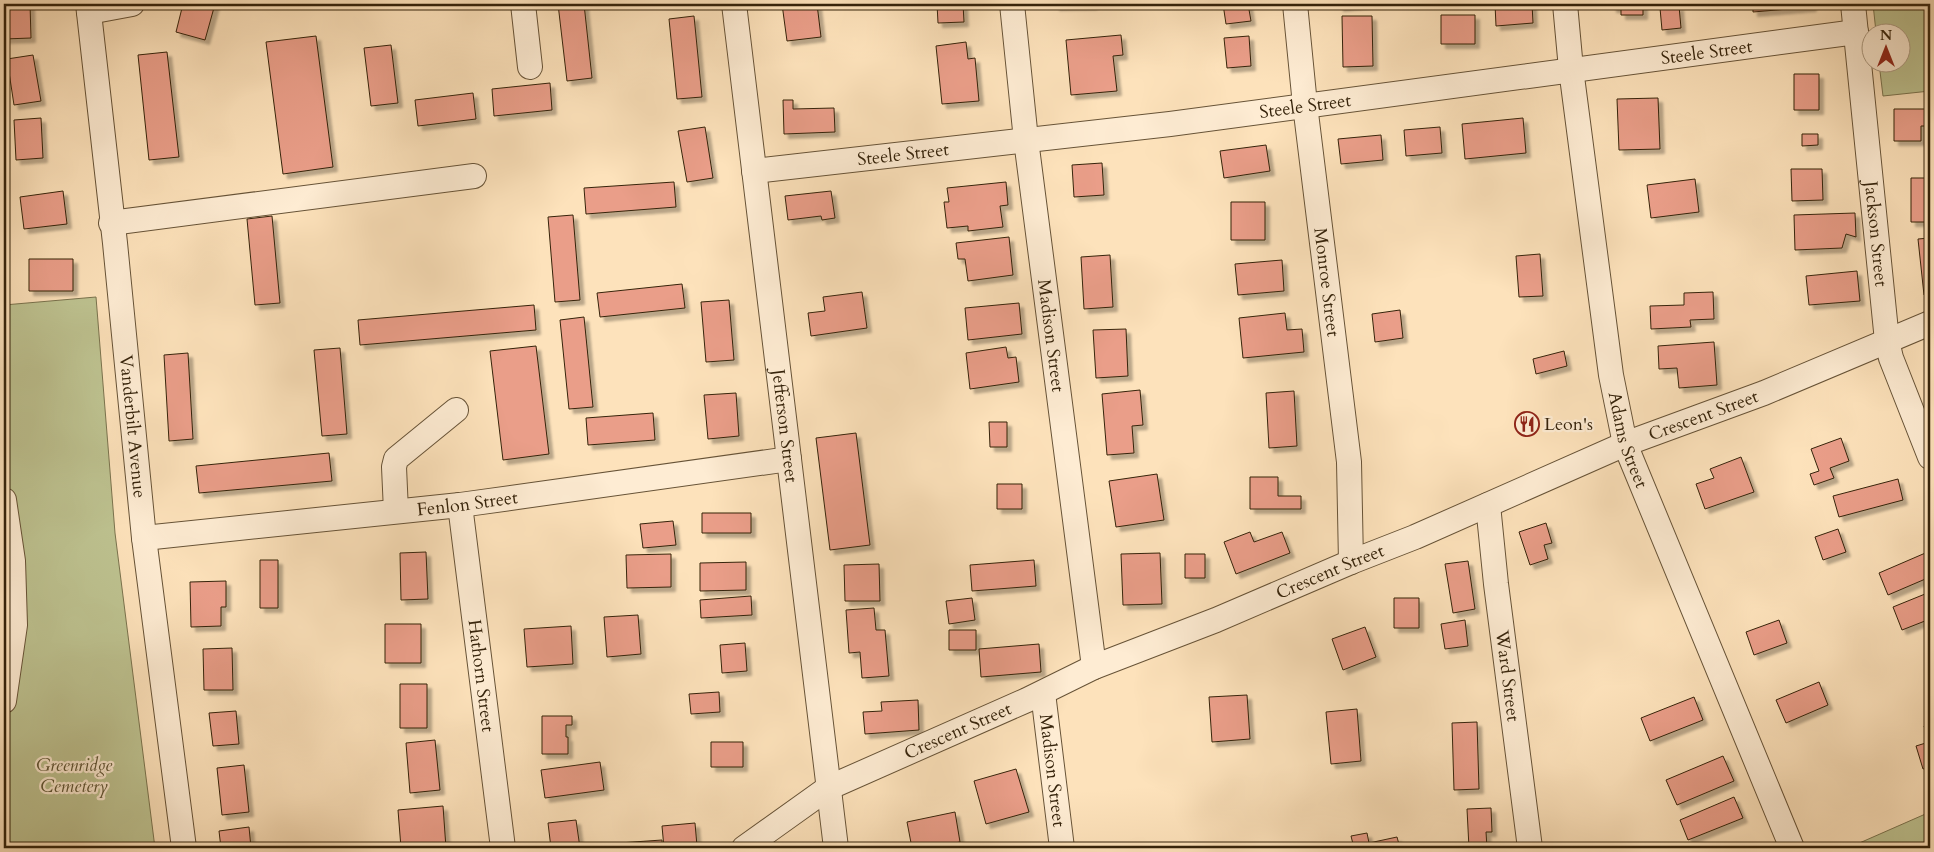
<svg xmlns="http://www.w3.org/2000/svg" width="1934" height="852" viewBox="0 0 1934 852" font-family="Cardo,serif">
<defs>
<filter id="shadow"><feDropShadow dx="4.5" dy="4.5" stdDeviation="1" flood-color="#0004"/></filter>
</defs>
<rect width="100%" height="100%" fill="#fde2bb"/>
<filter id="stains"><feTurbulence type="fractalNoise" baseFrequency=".004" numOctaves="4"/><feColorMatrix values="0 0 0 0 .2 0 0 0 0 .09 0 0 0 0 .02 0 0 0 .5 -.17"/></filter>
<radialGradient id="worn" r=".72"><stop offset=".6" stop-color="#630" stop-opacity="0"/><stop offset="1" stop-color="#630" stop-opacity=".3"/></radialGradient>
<path fill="#bec391" stroke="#7a734e" d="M1873,4H1930V91L1883,96L1879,63L1902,62V32H1876Z
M96,297L115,533L155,848H4V305Z
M1930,812V848H1848Z"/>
<path fill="#ea9e89" stroke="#35230b" filter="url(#shadow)" d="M4,4H30L31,38L4,39Z
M183,4H215L205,40L176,32Z
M558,4H584L592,78L567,81Z
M782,4H817L821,37L787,41Z
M937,4H963L964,22L938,23Z
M1055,4H1093V5L1055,6Z
M1223,4H1248L1251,21L1226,24Z
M1339,4H1365L1339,7Z
M1495,4H1532L1533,23L1496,26Z
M1612,4H1643V15H1621V8H1612Z
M1753,4H1812V7L1753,12Z
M1679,6L1681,28L1662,30L1660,8Z
M1441,15H1475V44H1441Z
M694,16L702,97L677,99L669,19Z
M1342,16H1372L1373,66L1343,67Z
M1121,35L1123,55L1113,56L1117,91L1071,95L1066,40Z
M316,36L333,167L283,174L266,42Z
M1249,36L1251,66L1227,68L1224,38Z
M966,42L968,59L975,58L979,101L942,104L936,46Z
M391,45L398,103L371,106L364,48Z
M167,52L179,157L149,160L138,55Z
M33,55L41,101L14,105L7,59Z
M1794,74H1819V110H1794Z
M550,83L552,110L494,116L492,89Z
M473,93L476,119L418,126L415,100Z
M1658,98L1660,149L1619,150L1617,99Z
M783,100H793V109L834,108L835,132L784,134Z
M1894,109H1930V126H1921V141H1894Z
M41,118L43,158L16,160L14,120Z
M1523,118L1526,153L1465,159L1462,124Z
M705,127L713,178L687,182L678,131Z
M1440,127L1442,153L1406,156L1404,130Z
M1802,134H1818V145L1802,146Z
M1381,135L1383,160L1341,164L1338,139Z
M1266,145L1270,171L1224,178L1220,151Z
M1102,163L1104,195L1074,197L1072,165Z
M1791,169H1822L1823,200L1792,201Z
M1911,178H1930V222H1911Z
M1695,179L1699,212L1651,218L1647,185Z
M674,182L676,207L586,214L584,188Z
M1006,182L1008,205L1000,206L1003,227L968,231V226L947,228L944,202H949L947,188Z
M63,191L67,224L24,229L20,197Z
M831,191L835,218L822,220L821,216L788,220L785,196Z
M1231,202H1265V240H1231Z
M1855,213L1856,237L1846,234L1842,248L1795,250L1794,215Z
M573,215L580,300L555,302L548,217Z
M272,216L280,303L255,305L247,219Z
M1009,237L1013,275L968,281L965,259H958L956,243Z
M1930,238V294L1924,295L1918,239Z
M1540,254L1543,296L1519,297L1516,256Z
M1110,255L1113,307L1084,309L1081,257Z
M29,259H73V291H29Z
M1282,260L1284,291L1238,295L1235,264Z
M1857,271L1860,301L1809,305L1806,276Z
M682,284L685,308L600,317L597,293Z
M862,292L867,328L811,336L808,313L825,311L823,297Z
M1713,292L1714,319L1690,320L1691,327L1651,329L1650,306L1684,305V293Z
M729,300L734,360L706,362L701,302Z
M1019,303L1022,334L968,340L965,308Z
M534,305L536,330L360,345L358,320Z
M1400,310L1403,338L1375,342L1372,314Z
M1285,313L1287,330L1302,329L1304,352L1243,358L1239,318Z
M584,317L593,407L569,409L560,320Z
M1126,329L1128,376L1096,378L1093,330Z
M1714,342L1717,385L1679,388L1677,368L1659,369L1658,346Z
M536,346L549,454L503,460L490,351Z
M1006,347L1008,358L1016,357L1019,382L970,389L966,353Z
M340,348L347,434L322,436L314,350Z
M1564,351L1567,366L1536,374L1533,359Z
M188,353L193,439L169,441L164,355Z
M1140,390L1143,425L1132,426L1134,453L1107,455L1102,394Z
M1294,391L1297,446L1269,448L1266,393Z
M736,393L739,436L708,439L704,395Z
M653,413L655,440L588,445L586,418Z
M989,422H1007V447H990Z
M856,433L870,545L830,550L816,438Z
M1841,438L1849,461L1830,468L1834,478L1814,485L1810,474L1819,471L1811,449Z
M329,453L332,481L199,493L196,466Z
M1741,457L1754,492L1705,509L1696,484L1714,478L1710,469Z
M1157,474L1164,520L1116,527L1109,481Z
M1250,477H1278V496H1301V509H1250Z
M1898,479L1903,500L1839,517L1833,496Z
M997,484H1022V509H997Z
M702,513H751V533H702Z
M673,521L676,545L643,548L640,524Z
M1546,523L1552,543L1544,545L1548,559L1530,565L1519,532Z
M1838,529L1846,552L1823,560L1815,537Z
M1250,532L1254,542L1282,532L1290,553L1236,574L1224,542Z
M1930,551V577L1888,595L1879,573Z
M426,552L428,599L401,600L400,553Z
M1160,553L1162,604L1123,605L1121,554Z
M671,554V587L627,588L626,555Z
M1185,554H1205V578H1185Z
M260,560H278V608H260Z
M1034,560L1036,586L972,591L970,565Z
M1468,561L1475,609L1453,613L1445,564Z
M746,562V590L700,591V563Z
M879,564L880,601H845L844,565Z
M226,581V607H221V626L191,627L190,582Z
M1930,592V619L1902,630L1893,607Z
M751,596L752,615L701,618L700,600Z
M972,598L975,620L949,624L946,601Z
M1394,598H1419V628H1394Z
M874,608L876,630H885L889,676L862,678L860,652L849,653L846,610Z
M638,615L641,654L607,657L604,617Z
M1465,620L1468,646L1445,649L1441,624Z
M1779,620L1787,643L1754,655L1746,632Z
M385,624H421V663H385Z
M571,626L573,664L527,667L524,629Z
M1365,627L1376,657L1343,670L1332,639Z
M949,630H976V650H949Z
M745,643L747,671L722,673L720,645Z
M1039,644L1041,672L981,677L979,649Z
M232,648L233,690H204L203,649Z
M1819,682L1828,705L1786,723L1776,700Z
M400,684H427V728H400Z
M719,692L720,712L691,714L689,694Z
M1247,695L1250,739L1212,742L1209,697Z
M1694,697L1703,720L1650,741L1641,718Z
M918,700L919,730L865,734L863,712L882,711L881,702Z
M1357,709L1361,761L1331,764L1326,712Z
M236,711L239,744L213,746L209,713Z
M542,716H572V725H566V737H568V754H542Z
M1477,722L1479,789L1454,790L1452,723Z
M1930,724V767L1923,769L1916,746L1929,742L1924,726Z
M435,740L440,790L410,793L406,743Z
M711,742H743V767H711Z
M1723,756L1734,781L1677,805L1666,780Z
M600,762L604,790L545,798L541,770Z
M244,765L249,812L222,815L217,768Z
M1016,769L1029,812L986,824L974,781Z
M1734,797L1743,818L1688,840L1680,820Z
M443,806L446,848H401L398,810Z
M1491,808L1492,832H1486L1487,848H1469L1467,809Z
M955,812L960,842L937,846L938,848H912L907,822Z
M576,820L580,848H551L548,823Z
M695,823L697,846L664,848L662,826Z
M249,827L251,848H221L219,831Z
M1367,833L1369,843L1397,837L1400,848H1337L1353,844L1351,836Z
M662,840V848H620L619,843Z"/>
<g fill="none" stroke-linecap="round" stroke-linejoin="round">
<defs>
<g id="minor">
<path id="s1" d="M88,4L115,243L144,538L184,848"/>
<path d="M523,4L530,67"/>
<path id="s2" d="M734,4L836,848"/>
<path id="s3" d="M1012,4L1026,140L1094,667"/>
<path id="s4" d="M1295,4L1305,105L1349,462L1351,562"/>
<path id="s5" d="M1565,4L1571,69L1611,375L1625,444L1792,848"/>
<path id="s6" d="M1853,4L1887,341L1891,358L1930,457"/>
<path d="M89,12L132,4"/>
<path id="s7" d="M754,171L1170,124L1856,32"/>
<path d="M111,223L474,176"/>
<path d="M4,500L13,561L15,625L4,701"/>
<path id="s8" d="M460,505L503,848"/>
<path id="s9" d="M1488,505L1496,584L1530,848"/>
<path d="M396,511L394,467L396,459L456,410"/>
<path id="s10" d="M144,538L460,505L789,459"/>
<path id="s11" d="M1043,693L1062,848"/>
<path id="s12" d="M744,848L828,788L1027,700L1094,667L1216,620L1351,562L1415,537L1625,444L1764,393L1930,323"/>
</g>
</defs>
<use href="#minor" stroke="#675337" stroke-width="26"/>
<use href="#minor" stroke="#feecd3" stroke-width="24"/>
</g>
<defs>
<symbol id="restaurant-ring" viewBox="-11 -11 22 22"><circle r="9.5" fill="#feecd3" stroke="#8f2418" stroke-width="1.5"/><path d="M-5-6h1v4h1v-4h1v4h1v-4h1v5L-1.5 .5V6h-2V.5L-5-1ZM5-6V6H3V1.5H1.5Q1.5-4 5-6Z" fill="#8f2418"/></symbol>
</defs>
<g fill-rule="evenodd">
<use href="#restaurant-ring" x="1513" y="410" width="28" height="28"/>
</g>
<g text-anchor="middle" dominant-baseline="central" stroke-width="4.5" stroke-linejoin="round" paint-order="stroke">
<g font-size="18" fill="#35230b" stroke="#feecd3">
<text stroke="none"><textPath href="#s7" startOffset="960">Steele Street</textPath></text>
<text stroke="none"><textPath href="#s7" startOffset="555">Steele Street</textPath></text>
<text stroke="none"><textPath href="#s7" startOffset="150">Steele Street</textPath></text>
<text stroke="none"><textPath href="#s6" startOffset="231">Jackson Street</textPath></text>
<text stroke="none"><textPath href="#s4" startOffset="280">Monroe Street</textPath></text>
<text stroke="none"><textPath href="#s3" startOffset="334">Madison Street</textPath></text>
<text stroke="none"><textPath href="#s12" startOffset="1055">Crescent Street</textPath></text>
<text stroke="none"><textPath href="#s1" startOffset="425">Vanderbilt Avenue</textPath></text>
<text stroke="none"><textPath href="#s2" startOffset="425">Jefferson Street</textPath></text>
<text stroke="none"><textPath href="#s5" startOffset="441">Adams Street</textPath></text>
<text stroke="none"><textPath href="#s10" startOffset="325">Fenlon Street</textPath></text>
<text stroke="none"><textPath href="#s12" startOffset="650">Crescent Street</textPath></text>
<text stroke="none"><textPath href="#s8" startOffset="172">Hathorn Street</textPath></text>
<text stroke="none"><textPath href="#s9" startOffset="172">Ward Street</textPath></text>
<text stroke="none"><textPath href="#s12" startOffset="245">Crescent Street</textPath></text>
<text stroke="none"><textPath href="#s11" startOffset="78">Madison Street</textPath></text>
</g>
<g font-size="18" fill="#35230b" stroke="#feecd3" text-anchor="start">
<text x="1544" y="424">Leon's</text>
</g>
<g font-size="18" font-style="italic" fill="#5e5333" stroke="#feecd3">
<text x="74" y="765">Greenridge<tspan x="74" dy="21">Cemetery</tspan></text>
</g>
</g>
<rect width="1934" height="852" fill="none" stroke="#fde2bb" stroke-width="20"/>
<rect x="5" y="5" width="1924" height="842" fill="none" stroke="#35230b" stroke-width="2.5"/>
<rect x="10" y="10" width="1914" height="832" fill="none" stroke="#35230b"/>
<g transform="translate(1886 48)"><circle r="24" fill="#feecd3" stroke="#ae9c83"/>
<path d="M0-4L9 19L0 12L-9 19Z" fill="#8f2418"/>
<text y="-8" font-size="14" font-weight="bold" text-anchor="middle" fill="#35230b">N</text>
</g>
<rect width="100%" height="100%" filter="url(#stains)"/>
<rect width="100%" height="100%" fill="url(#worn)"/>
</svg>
